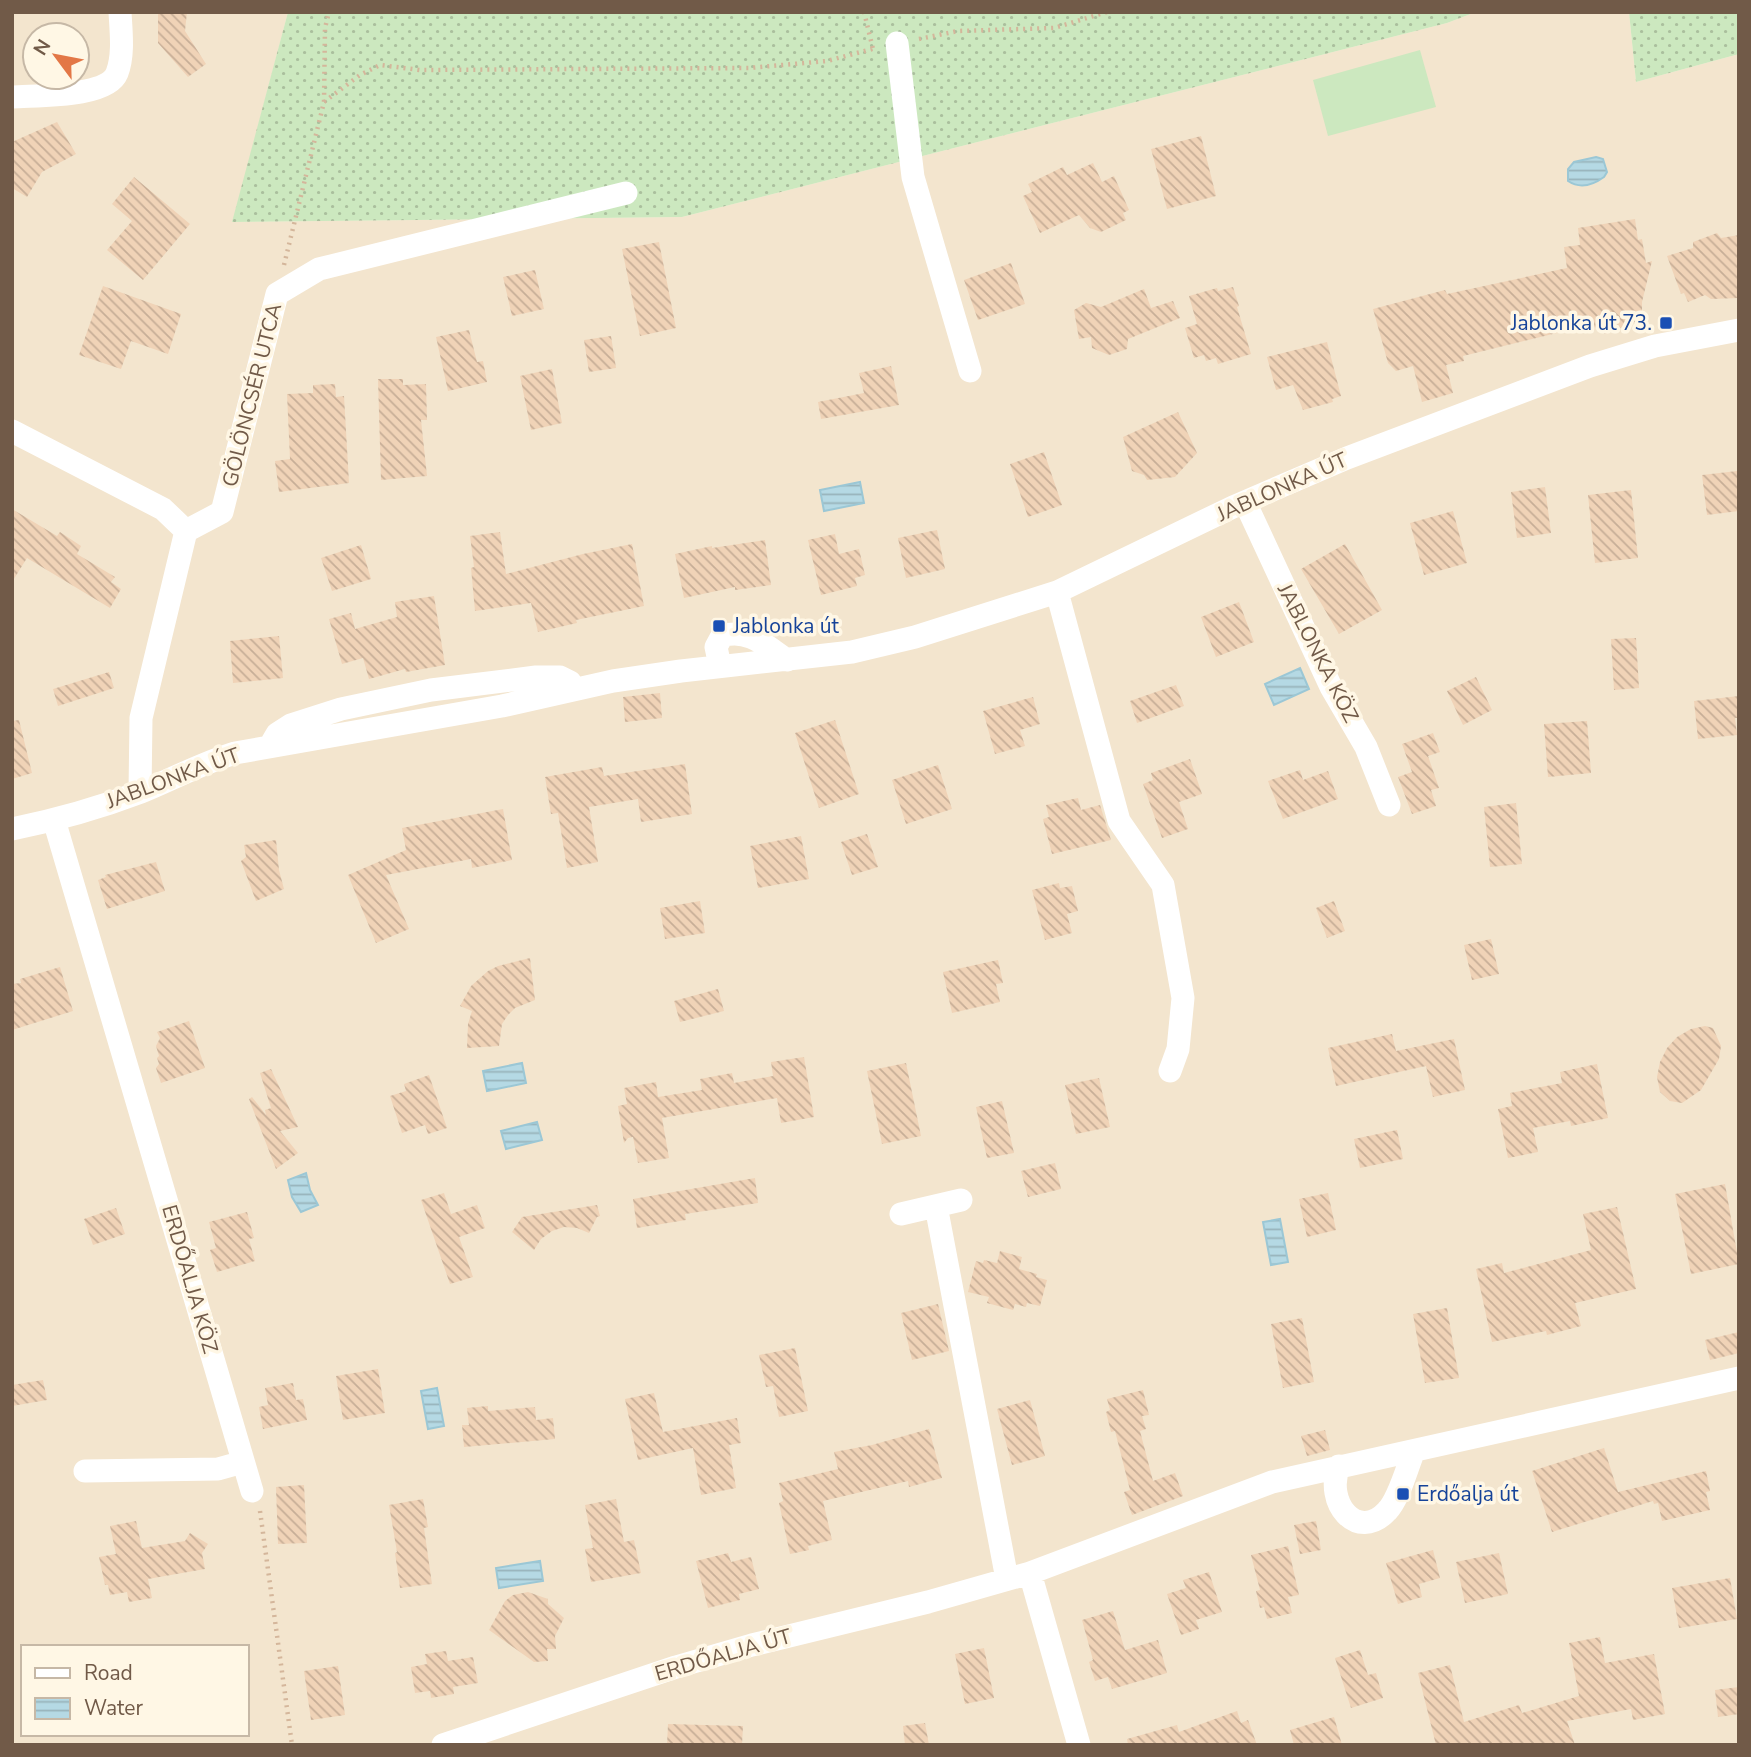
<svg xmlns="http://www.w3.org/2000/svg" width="1751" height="1757" viewBox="0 0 1751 1757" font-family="'Nunito Sans',sans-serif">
<defs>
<pattern id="grass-dots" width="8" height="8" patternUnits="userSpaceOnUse" patternTransform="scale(1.75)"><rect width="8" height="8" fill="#cce8bf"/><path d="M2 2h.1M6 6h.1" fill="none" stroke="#aabf9d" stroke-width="1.8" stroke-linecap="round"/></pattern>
<pattern id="water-rules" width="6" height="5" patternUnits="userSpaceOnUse" patternTransform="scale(1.75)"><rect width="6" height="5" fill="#b5d9e4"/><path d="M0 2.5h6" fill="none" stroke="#98b3bb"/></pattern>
<pattern id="building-back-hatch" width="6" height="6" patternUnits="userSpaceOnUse" patternTransform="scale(1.75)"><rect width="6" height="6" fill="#f0d3b7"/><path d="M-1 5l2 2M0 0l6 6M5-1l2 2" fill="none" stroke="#c7ae97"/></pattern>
</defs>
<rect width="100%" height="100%" fill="#fbf3df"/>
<path fill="#f3e5ce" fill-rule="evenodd" d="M12,12H288L233,222L682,217L1447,23L1476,12H1629L1636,82L1739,54V1745H12ZM35,35H77V77H35ZM23,1647H247V1734H23Z"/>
<path fill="url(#grass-dots)" d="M288,12H1476L1447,23L682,217L232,222Z
M1629,12H1739V54L1636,82Z"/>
<path fill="#cce8bf" d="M1420,50L1436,107L1328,136L1313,80Z"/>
<path fill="url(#water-rules)" stroke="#9bc7d5" stroke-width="2" d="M1596,157L1603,159L1607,172L1604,177C1593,185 1580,189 1568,181V169L1574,162Z
M860,482L864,503L824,511L820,490Z
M1300,668L1309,689L1274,705L1265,684Z
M522,1063L526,1083L487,1091L483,1071Z
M537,1122L542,1140L506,1149L501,1131Z
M306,1173L310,1190L318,1205L301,1212L292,1197L288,1180Z
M1280,1219L1288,1262L1271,1265L1263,1222Z
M437,1388L444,1426L428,1429L421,1391Z
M540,1561L543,1581L499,1588L496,1568Z"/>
<path fill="url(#building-back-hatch)" d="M158,12H187L185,31L206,64L188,77L158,43Z
M57,122L76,154L42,172L27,197L12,188V142Z
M1201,136L1216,196L1167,209L1151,149Z
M1093,163L1102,182L1114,176L1129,210L1123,213L1126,220L1101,232L1090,228L1079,215L1040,233L1023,196L1032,192L1028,184L1063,167L1067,175Z
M134,177L190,224L143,280L107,250L132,221L112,204Z
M1635,219L1638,240L1642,239L1646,263L1652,261L1642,302V319L1605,334L1588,323L1560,326L1561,332L1463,356L1464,361L1446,365L1453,393L1422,402L1413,366L1396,371L1388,363L1373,309L1445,290L1447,294L1567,268L1564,247L1580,245L1578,228Z
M1717,233L1721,238L1739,235V298L1711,299L1705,295L1688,302L1684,293L1681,294L1667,256L1693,248V242Z
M659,242L676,328L640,336L622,249Z
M1011,263L1025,304L978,320L964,280Z
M535,270L544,309L512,316L503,277Z
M103,286L181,314L168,354L131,341L121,369L79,355Z
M1233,287L1239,306L1237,307L1251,354L1218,364L1216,358L1206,361L1204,355L1194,358L1185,328L1197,324L1189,296L1217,288L1218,291Z
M1144,289L1151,308L1173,301L1180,318L1128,339L1127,349L1109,355L1092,348L1091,337L1079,339L1074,310L1086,303L1101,307Z
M469,330L477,362L483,361L487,382L448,391L436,337Z
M611,336L616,368L589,372L584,340Z
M1327,342L1341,396L1332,399L1333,402L1303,410L1293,385L1276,390L1267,357Z
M891,366L899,405L821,419L818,402L864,393L859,373Z
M552,369L562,423L531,430L520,376Z
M378,379H403V385L426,384L427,420H421L427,476L381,480Z
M335,384L336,397L344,396L349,483L279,492L275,461L290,459L287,394L313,393V385Z
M1178,412L1197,453L1175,477L1147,480L1144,475L1132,471L1123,437Z
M1044,452L1062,505L1028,517L1010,464Z
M1737,471L1739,511L1707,515L1702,475Z
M1545,487L1551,533L1517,538L1511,492Z
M1631,490L1638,558L1595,563L1588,495Z
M12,509L57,536L60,532L81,546L77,554L115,577L111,582L121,589L110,608L27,558L12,582Z
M1453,511L1467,563L1424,575L1410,523Z
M937,530L945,569L906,578L898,538Z
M500,532L506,574L583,554L632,544L644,606L576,620L577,623L538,632L531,603L475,611L471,568L474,567L470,536Z
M835,534L839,554L859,549L865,575L855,578L857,586L821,595L808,540Z
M765,540L771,585L735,590V587L684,598L675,554L712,546V548Z
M1345,544L1382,610L1339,634L1301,569Z
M361,545L371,579L332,591L321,558Z
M434,596L445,665L406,672L405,669L369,679L363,658L342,664L329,619L351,613L355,629L397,617L395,602Z
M1239,602L1254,642L1216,657L1201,617Z
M279,636L283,678L233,683L230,641Z
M1636,638L1639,688L1614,690L1611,639Z
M109,672L114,688L58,706L53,689Z
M1476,677L1492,710L1463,725L1447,691Z
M1176,685L1184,706L1137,723L1130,701Z
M660,693L662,718L625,722L623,697Z
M1739,696V718H1735L1737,735L1698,739L1694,701Z
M1033,697L1040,724L1020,730L1025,746L995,754L983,711Z
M19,720L32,773L12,779V721Z
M835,720L859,794L819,808L795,733Z
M1587,721L1591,773L1548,777L1544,724Z
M1433,733L1440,752L1428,756L1439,788L1431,790L1436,806L1412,814L1398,777L1412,772L1402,744Z
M1190,759L1202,794L1179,802L1188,829L1162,838L1143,784L1153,780L1151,773Z
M685,764L692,814L641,822L638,799L589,807L598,862L567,868L558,813L551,814L545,777L602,767L604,776Z
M938,765L952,809L906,824L892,780Z
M1300,770L1303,780L1328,771L1338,799L1283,819L1268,781Z
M1078,798L1081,810L1100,805L1111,840L1052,854L1043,819L1049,817L1046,805Z
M1516,803L1522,864L1490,867L1484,807Z
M503,809L512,860L472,868L471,859L386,875L409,929L376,943L348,875L406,850L402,828Z
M867,834L878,867L852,875L841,842Z
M801,836L809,879L758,888L750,846Z
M276,840L279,870L284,889L256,901L241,861L246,857L244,845Z
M156,862L165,891L107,909L98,880L106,877L105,875Z
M1059,883L1060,888L1072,886L1078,911L1067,914L1072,933L1045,940L1032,890Z
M700,901L705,933L665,939L660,908Z
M1334,901L1345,931L1327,938L1316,908Z
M1491,939L1499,974L1472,980L1464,945Z
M530,958L535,1000L515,1008L508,1015L502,1024L499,1046L467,1048L468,1024L472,1011L460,1006L471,986L488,971L498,966Z
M998,960L1003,983L996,984L1000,1002L952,1013L943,972Z
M60,967L73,1011L12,1030V984L21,983L20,979Z
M718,989L724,1011L680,1022L674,1001Z
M189,1021L205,1068L161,1083L156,1068L159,1064L157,1058L159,1056L156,1046L160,1038L157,1032Z
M1705,1026L1713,1028L1721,1046L1719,1059L1701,1090L1682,1103L1670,1101L1660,1092L1657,1077L1660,1062L1667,1048L1677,1037L1691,1029Z
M1392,1034L1396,1051L1454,1039L1465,1090L1433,1097L1426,1066L1336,1086L1328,1048Z
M804,1057L814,1117L781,1123L777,1098L662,1118L669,1158L638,1163L633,1137L628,1138L624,1143L618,1106L627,1104L624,1088L656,1082L658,1097L702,1090L700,1079L732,1073L734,1083L773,1076L771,1062Z
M906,1063L921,1136L882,1144L867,1071Z
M1597,1064L1608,1118L1571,1126L1570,1121L1533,1128L1538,1152L1508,1158L1498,1109L1512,1106L1510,1093L1562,1083L1560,1072Z
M271,1069L298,1127L280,1131L298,1153L276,1169L249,1099L252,1097L266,1115L265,1110L271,1108L260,1073Z
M429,1075L447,1128L428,1134L425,1125L402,1133L390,1096L406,1091L404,1084Z
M1099,1078L1110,1127L1076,1134L1065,1085Z
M1002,1101L1014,1153L987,1158L976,1107Z
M1397,1130L1403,1159L1360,1168L1354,1139Z
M1055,1163L1061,1189L1028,1197L1021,1171Z
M755,1178L758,1203L685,1214L686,1220L637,1228L633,1199Z
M1725,1184L1739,1264L1691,1274L1675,1194Z
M444,1193L451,1214L477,1205L485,1228L459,1237L473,1277L450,1284L421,1200Z
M1328,1193L1336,1230L1307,1237L1299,1199Z
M597,1205L600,1216L597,1217L589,1233L577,1228L564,1227L552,1231L541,1239L534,1250L512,1232L522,1217Z
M1617,1207L1636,1289L1575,1303L1581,1326L1547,1335L1546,1331L1492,1342L1476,1269L1502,1263L1504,1273L1591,1250L1583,1214Z
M116,1208L125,1234L93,1245L84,1219Z
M247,1212L254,1238L249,1239L255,1261L217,1272L210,1250L216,1248L209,1222Z
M1000,1251L1022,1257L1019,1269L1037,1274L1036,1277L1047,1280L1040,1306L1027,1303L1026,1307L1015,1304L1013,1310L987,1303L989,1297L968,1292L976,1261L983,1263L984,1260L997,1263Z
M938,1304L949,1351L912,1360L901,1313Z
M1447,1308L1459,1378L1425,1383L1413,1314Z
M1302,1318L1314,1382L1283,1388L1271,1324Z
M1739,1332V1353L1710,1360L1705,1340Z
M795,1348L808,1411L779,1417L773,1386L766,1387L759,1355Z
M378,1369L385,1413L343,1420L336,1376Z
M43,1380L47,1400L12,1406V1385Z
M293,1383L296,1400L303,1399L307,1420L263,1429L259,1407L268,1405L265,1388Z
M1143,1390L1149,1415L1142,1416L1146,1429L1140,1431L1153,1481L1175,1473L1183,1496L1132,1515L1124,1492L1130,1490L1115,1431L1111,1432L1106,1412L1110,1410L1107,1399Z
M654,1393L663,1432L737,1418L741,1443L729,1445L736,1488L701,1495L693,1448L638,1460L625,1399Z
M1030,1400L1045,1456L1012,1465L997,1409Z
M488,1406V1411L535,1407L536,1420L553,1418L555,1439L464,1447L462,1425H469L467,1408Z
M929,1429L942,1478L909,1487L908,1481L823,1501L832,1540L808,1546L809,1550L790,1554L779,1503L783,1501L779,1483L838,1469L834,1452L872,1445Z
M1325,1430L1330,1450L1307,1456L1301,1436Z
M1604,1448L1618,1492L1706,1471L1710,1491L1706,1492L1710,1510L1662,1521L1658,1503L1654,1504L1653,1501L1552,1532L1532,1471Z
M304,1485L307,1543L278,1544L276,1487Z
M423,1499L428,1527L424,1528L432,1584L400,1588L395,1553L397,1552L389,1505Z
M616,1499L624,1542L634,1540L641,1573L591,1582L585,1549L593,1548L585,1505Z
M136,1521L142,1548L185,1541L190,1533L208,1544L202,1553L205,1569L148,1579L152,1598L129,1602L127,1592L110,1595L108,1585H105L99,1557L116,1554L110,1526Z
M1316,1521L1321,1550L1300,1554L1294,1525Z
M1288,1546L1299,1595L1288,1597L1292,1613L1267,1619L1264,1607L1260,1608L1256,1591L1260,1590L1251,1555Z
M1433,1550L1440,1578L1419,1584L1422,1597L1398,1604L1386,1563Z
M728,1553L731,1562L751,1557L759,1589L739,1594L740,1600L708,1608L696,1561Z
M1499,1553L1508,1594L1465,1603L1456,1562Z
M1209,1572L1222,1612L1196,1620L1199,1629L1181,1635L1167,1594L1186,1588L1183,1580Z
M1730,1578L1737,1619L1679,1628L1672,1588Z
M528,1592L548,1599V1604L564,1618L555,1636L556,1649H547L548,1661L534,1662L489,1630L505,1601L513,1595Z
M1113,1611L1125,1650L1158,1640L1167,1673L1112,1689L1108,1677L1095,1681L1089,1662L1093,1660L1082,1620Z
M1600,1637L1605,1663L1654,1654L1665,1714L1633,1720L1631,1709L1567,1721L1575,1745H1436L1418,1673L1450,1665L1464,1722L1519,1705L1522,1713L1579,1696L1569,1643Z
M984,1648L994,1698L965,1704L955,1654Z
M1360,1650L1368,1675L1376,1673L1383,1698L1351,1708L1335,1658Z
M446,1651L448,1661L473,1657L478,1683L453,1687L454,1694L431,1698L430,1691L415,1693L411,1667L427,1664L425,1654Z
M338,1666L345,1715L311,1720L304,1671Z
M1739,1687V1714L1718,1717L1715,1690Z
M1237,1711L1241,1723L1248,1720L1257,1745H1128L1127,1739L1177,1725L1179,1732Z
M1334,1717L1342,1745H1294L1290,1730Z
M925,1723L929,1745H905L903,1726Z
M668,1724L743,1726L742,1745H667Z"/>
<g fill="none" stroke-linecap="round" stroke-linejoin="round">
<path stroke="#d4b69b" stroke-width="4.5" stroke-dasharray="2 5" stroke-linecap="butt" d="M864,12L873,49
M919,39L958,31L1054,28L1107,12
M324,102L360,75L380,65L420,70L749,68L827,61L876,48
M284,265L324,102L325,28L329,12
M260,1511L292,1745"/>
<path stroke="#fff" stroke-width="23" d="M897,43L913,177L970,371
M12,97C36,95 107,98 117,73C124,55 121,31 120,12
M12,431L163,509L186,531
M1245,502L1331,687L1366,747L1389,805
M1057,592L1119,821L1163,885L1183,998L1178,1049L1170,1071
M720,666L716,647L722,636C748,628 766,646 787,660
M270,746L277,734L291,725L341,709L431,690L536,677H560L570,682L572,690
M140,792L141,718L186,531L222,512L277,294L319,269L626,193
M54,820L252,1491
M12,829C56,820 99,808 141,792C173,779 202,763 235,753L502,706L613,681L681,671L852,652L915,637L1057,592L1233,507L1347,458L1590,366L1655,346L1739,330
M936,1206L1007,1579
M901,1214L961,1200
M1339,1466C1324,1502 1357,1543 1387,1511C1399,1499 1407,1467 1414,1451
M85,1471L218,1469L243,1462
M1030,1573L1079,1745
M443,1745L676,1667L752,1645L928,1602L1030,1573L1272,1482L1739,1378"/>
</g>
<g fill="#1a4fb4" stroke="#fff7e5" stroke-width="2.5">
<rect x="1659" y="316" width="14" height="14" rx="3.5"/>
<rect x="712" y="619" width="14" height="14" rx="3.5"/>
<rect x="1396" y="1487" width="14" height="14" rx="3.5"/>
</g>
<g text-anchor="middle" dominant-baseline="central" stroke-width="7" stroke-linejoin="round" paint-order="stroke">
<g font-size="21" fill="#164399" stroke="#fff7e5" text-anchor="start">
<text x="1652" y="323" text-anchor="end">Jablonka út 73.</text>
<text x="733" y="626">Jablonka út</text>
<text x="1417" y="1494">Erdőalja út</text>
</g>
<g font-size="21" fill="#715a48" stroke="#fff7e5">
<text transform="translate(252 395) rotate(-76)">GÖLÖNCSÉR UTCA</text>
<text transform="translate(1282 487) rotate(-24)">JABLONKA ÚT</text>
<text transform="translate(1318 653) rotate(63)">JABLONKA KÖZ</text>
<text transform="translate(173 778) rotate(-20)">JABLONKA ÚT</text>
<text transform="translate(190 1279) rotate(74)">ERDŐALJA KÖZ</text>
<text transform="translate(723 1655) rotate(-16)">ERDŐALJA ÚT</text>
</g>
</g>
<rect width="1751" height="1757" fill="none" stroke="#715a48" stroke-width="28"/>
<rect x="21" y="1645" width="228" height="91" fill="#fff7e5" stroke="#c6b8a6" stroke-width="2"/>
<rect x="35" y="1668" width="35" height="10" fill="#ffffff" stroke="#c6b8a6" stroke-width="2"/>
<text x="84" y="1680" font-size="21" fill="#715a48">Road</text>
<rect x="35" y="1698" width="35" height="21" fill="url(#water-rules)" stroke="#c6b8a6" stroke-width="2"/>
<text x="84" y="1715" font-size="21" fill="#715a48">Water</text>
<g transform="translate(56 56) rotate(302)"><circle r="33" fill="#fff7e5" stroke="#c6b8a6" stroke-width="2"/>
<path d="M0-5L12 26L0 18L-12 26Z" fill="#e37746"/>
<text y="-10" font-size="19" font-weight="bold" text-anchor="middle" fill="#715a48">N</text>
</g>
</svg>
